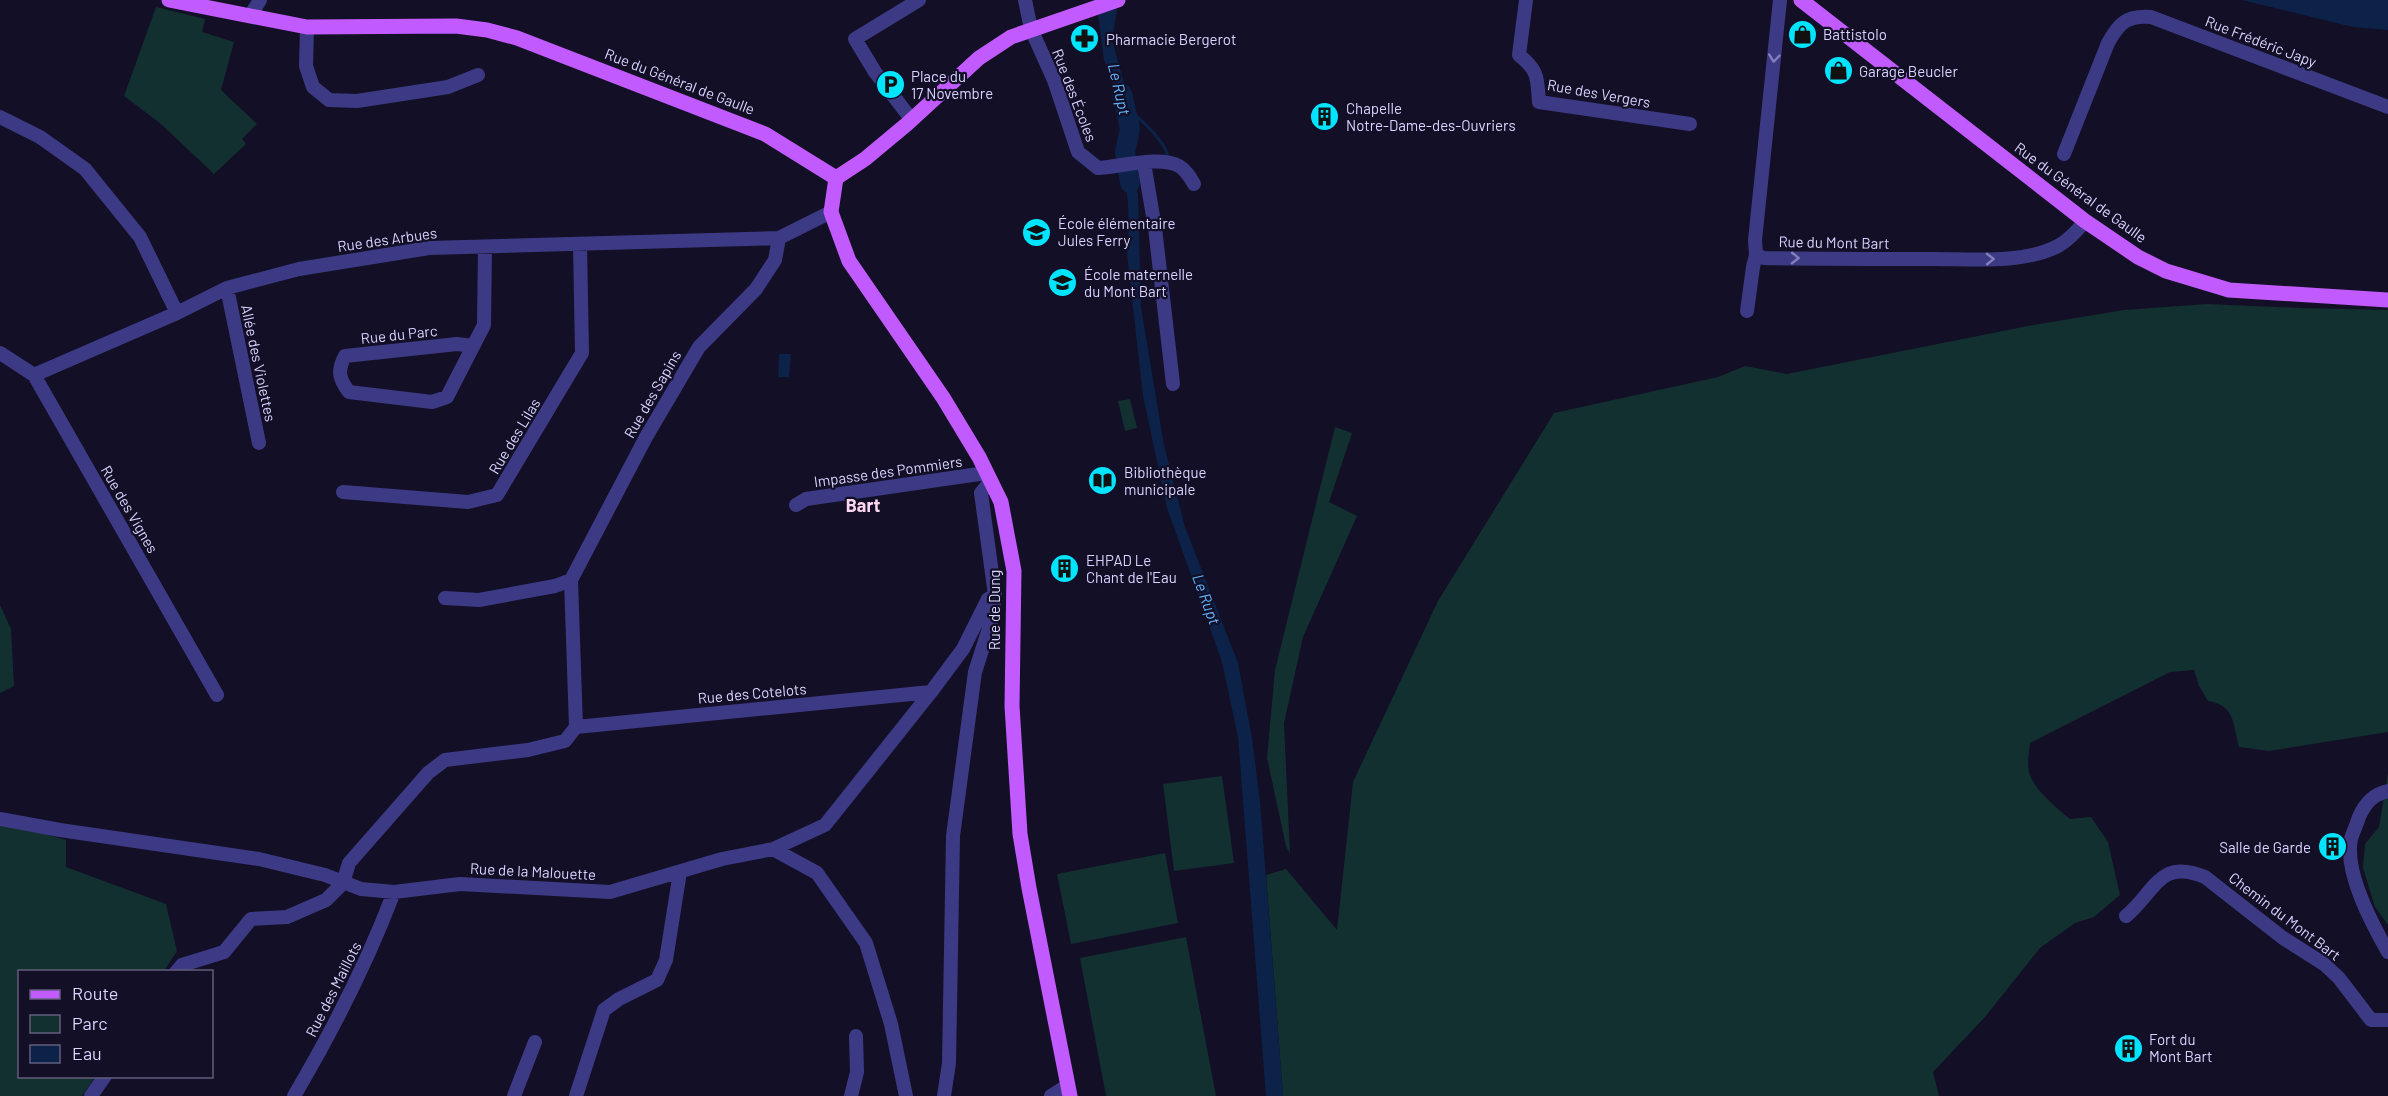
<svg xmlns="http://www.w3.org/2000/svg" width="2388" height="1096" viewBox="0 0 2388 1096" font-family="Barlow,sans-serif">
<rect width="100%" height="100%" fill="#130f26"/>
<path fill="#12302f" d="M156,7L205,19L202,32L234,42L221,90L257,124L242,139L246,144L214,174L161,124L124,96Z
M2207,304L2301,308L2388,310V732L2269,751L2239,747C2233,724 2235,705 2208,701L2199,686L2194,670L2170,672L2030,743C2029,753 2027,763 2029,772C2034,790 2056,807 2070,819L2091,817L2108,842L2120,895L2094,917L2075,923L2040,948L1985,1017L1933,1072L1939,1096H1283L1266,875L1286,869L1337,930L1353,782L1438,601L1554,413L1718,377L1745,366L1787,374L2033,325L2124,310Z
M1130,399L1137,428L1125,431L1118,401Z
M1335,427L1352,433L1329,502L1357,516L1303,637L1284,723L1290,854L1286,846L1267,758L1275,670Z
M0,605L11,629L14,686L0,693Z
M2388,773V925L2375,907L2363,868L2365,844L2379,827Z
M1222,776L1234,863L1174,871L1163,784Z
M0,821L66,840V867L166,904L177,951L164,971L20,972V1076L95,1077L82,1096H0Z
M1165,853L1178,923L1071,944L1057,874Z
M1186,937L1216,1096H1106L1080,958Z"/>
<path fill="#0c2248" d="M1096,0H1114L1117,10L1112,39L1133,117L1122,120L1120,102L1104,60Z
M2242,0H2388V30L2353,27Z
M1130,168L1138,195L1141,307L1164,445L1185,527L1238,663L1252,738L1260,801L1283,1096H1266L1238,737L1222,662L1167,508L1143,396L1127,254C1130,226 1129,197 1123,169Z
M779,354H791L789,377H778Z"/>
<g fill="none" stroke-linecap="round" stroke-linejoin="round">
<path stroke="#0c2248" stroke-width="3" d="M1128,110C1140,118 1167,143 1168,158"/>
<path stroke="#0c2248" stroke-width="20" d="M1122,94L1130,129L1125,152L1130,183"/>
<path stroke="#3d3a85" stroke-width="14" d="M1025,0L1031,29L1054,80L1078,152L1098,168C1119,167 1160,155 1179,166C1186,170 1190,177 1194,184
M1526,0L1519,55C1539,71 1537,78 1539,102L1690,124
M1780,0L1755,240L1756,255L1764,258C1821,259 1878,259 1935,259C1972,259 2024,264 2058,246C2069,240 2077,231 2085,221
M250,16L260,0
M307,27L306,66L313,87L329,100L357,101L448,87L478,75
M0,117L40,137L85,169L140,237L177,313
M912,120L875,72L855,39L919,0
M2064,154L2108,43C2119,23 2127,15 2151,17L2388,107
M1144,163L1155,228L1173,384
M227,288L259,443
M1747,311L1753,267L1756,255
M473,346L457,344L345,356C337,371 339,379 349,392L432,402L447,397L484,325L485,247
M0,353L34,375L217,695
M34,375L177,313L227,288L299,269L429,248L779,238L831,212
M343,492L468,502L497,495L582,353L580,244
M796,505L806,499L986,473
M571,580L576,727
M445,598L479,600L555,586L571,580L646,437L699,347L756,289L775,260L779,238
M576,727L931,692
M2388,791C2373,794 2365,803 2359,817C2357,824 2353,832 2351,839C2344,872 2372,924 2388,952
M0,819L60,830L259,859L325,875L361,889L394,892L460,884L610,892L722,859L773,849L817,873L866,943L891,1024L906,1096
M773,849L825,825L931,692L963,649L988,599L995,595
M2126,916C2156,891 2159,858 2205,877L2283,938L2324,964L2339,978L2371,1020H2388
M176,972L182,965L224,952L251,919L287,917L326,900L343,883L349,863L428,773L445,760L528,750L565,741L576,727
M91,1096L105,1076
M294,1096C333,1030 367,963 394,892
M514,1096L535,1042
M576,1096L604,1010L619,999L657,980L666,960L680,872
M851,1096L857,1072L856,1036
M944,1096L949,1063L953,836L975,672L991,622L995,595L981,493L990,482
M1051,1096L1067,1086"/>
<path stroke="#c25bff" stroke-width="15" d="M169,0L307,27L456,26L487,30L517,38L765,134L836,178L865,159L907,124L979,58L1011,37L1118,0
M1801,0L2085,221L2138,257L2166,271L2229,290L2388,300
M836,178L831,212L849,261L944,399L979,457L1001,502L1014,571L1012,706L1020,834L1029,888L1070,1096"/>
</g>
<defs><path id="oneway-chevron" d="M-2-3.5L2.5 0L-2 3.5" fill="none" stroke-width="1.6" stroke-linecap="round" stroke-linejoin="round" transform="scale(1.5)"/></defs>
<g stroke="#837fbc">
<use href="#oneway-chevron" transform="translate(1774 58) rotate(96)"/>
<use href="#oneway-chevron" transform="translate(1795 258) rotate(1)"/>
<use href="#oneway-chevron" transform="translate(1990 259) rotate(-1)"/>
</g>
<defs>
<symbol id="shop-disc" viewBox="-11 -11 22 22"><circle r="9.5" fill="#00e5ff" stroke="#130f26"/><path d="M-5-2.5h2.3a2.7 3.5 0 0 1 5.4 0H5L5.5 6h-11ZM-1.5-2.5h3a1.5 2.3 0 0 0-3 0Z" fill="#111"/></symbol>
<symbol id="pharmacy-disc" viewBox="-11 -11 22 22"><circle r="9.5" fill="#00e5ff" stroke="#130f26"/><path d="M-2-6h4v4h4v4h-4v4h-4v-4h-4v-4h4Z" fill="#111"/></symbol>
<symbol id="parking-disc" viewBox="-11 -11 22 22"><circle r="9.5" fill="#00e5ff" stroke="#130f26"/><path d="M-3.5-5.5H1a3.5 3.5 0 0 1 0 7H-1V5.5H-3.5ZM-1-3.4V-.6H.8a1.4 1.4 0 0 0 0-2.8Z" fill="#111"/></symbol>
<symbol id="building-disc" viewBox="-11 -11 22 22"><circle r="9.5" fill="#00e5ff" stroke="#130f26"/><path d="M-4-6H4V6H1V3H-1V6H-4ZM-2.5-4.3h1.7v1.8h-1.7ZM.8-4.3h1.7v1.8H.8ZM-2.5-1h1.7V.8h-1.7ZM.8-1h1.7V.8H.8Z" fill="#111"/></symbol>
<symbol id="school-disc" viewBox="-11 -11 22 22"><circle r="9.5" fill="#00e5ff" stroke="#130f26"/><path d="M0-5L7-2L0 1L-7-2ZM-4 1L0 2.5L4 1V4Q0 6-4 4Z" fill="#111"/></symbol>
<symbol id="library-disc" viewBox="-11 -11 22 22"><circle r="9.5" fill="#00e5ff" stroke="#130f26"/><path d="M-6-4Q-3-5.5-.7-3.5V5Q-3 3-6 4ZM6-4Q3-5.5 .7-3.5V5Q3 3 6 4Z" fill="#111"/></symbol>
</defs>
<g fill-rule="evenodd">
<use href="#shop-disc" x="1786" y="18" width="33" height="33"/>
<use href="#pharmacy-disc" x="1068" y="22" width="33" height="33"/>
<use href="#shop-disc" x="1822" y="54" width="33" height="33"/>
<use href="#parking-disc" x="874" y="68" width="33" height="33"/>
<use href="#building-disc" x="1308" y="100" width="33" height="33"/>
<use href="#school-disc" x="1020" y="216" width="33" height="33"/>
<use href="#school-disc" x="1046" y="266" width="33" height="33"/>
<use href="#library-disc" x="1086" y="464" width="33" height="33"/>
<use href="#building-disc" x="1048" y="552" width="33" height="33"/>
<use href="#building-disc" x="2316" y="830" width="33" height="33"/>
<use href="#building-disc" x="2112" y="1032" width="33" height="33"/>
</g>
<g text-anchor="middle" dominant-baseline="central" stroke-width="4.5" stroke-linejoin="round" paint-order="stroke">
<g font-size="15" fill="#d9d4ff" stroke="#130f26" text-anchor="start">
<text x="1823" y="34">Battistolo</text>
<text x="1106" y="39">Pharmacie Bergerot</text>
<text x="1859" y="71">Garage Beucler</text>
<text x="911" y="76">Place du<tspan x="911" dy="17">17 Novembre</tspan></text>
<text x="1346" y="108">Chapelle<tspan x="1346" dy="17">Notre-Dame-des-Ouvriers</tspan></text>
<text x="1058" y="223">École élémentaire<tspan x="1058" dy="17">Jules Ferry</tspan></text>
<text x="1084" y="274">École maternelle<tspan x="1084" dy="17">du Mont Bart</tspan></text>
<text x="1124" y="472">Bibliothèque<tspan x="1124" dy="17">municipale</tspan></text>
<text x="1086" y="560">EHPAD Le<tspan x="1086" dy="17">Chant de l'Eau</tspan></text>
<text x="2311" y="847" text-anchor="end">Salle de Garde</text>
<text x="2149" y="1039">Fort du<tspan x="2149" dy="17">Mont Bart</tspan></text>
</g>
<g font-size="15" fill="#d9d4ff" stroke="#130f26">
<text transform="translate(2261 41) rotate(21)">Rue Frédéric Japy</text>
<text transform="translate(680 81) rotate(21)">Rue du Général de Gaulle</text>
<text transform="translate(1599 93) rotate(10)">Rue des Vergers</text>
<text transform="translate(1075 95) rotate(69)">Rue des Écoles</text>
<text transform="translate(2081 192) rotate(36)">Rue du Général de Gaulle</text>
<text transform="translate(387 239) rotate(-8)">Rue des Arbues</text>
<text transform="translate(1834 242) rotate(1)">Rue du Mont Bart</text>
<text transform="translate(399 334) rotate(-6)">Rue du Parc</text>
<text transform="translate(259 363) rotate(78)">Allée des Violettes</text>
<text transform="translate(652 394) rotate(-60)">Rue des Sapins</text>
<text transform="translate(514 436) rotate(-59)">Rue des Lilas</text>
<text transform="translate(888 471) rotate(-8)">Impasse des Pommiers</text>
<text transform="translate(130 509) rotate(60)">Rue des Vignes</text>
<text transform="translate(994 610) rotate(-90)">Rue de Dung</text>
<text transform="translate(752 693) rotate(-5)">Rue des Cotelots</text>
<text transform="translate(533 871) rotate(3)">Rue de la Malouette</text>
<text transform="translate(2285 916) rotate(37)">Chemin du Mont Bart</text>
<text transform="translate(333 989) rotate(-63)">Rue des Maillots</text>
</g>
<g font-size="16" font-style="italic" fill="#62b6ff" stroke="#130f26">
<text transform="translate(1120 89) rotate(77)">Le Rupt</text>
<text transform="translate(1207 599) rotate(70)">Le Rupt</text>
</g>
<g font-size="18" font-weight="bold" fill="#ffd6f0" stroke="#130f26">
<text x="863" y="505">Bart</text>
</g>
</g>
<rect x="18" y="970" width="195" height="108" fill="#130f26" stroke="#625e7d" stroke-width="1.5"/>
<rect x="30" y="990" width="30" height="9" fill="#c25bff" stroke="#625e7d" stroke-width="1.5"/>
<text x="72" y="1000" font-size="18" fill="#d9d4ff">Route</text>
<rect x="30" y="1015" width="30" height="18" fill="#12302f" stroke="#625e7d" stroke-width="1.5"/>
<text x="72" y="1030" font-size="18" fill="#d9d4ff">Parc</text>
<rect x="30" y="1045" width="30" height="18" fill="#0c2248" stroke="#625e7d" stroke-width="1.5"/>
<text x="72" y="1060" font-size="18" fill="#d9d4ff">Eau</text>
</svg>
